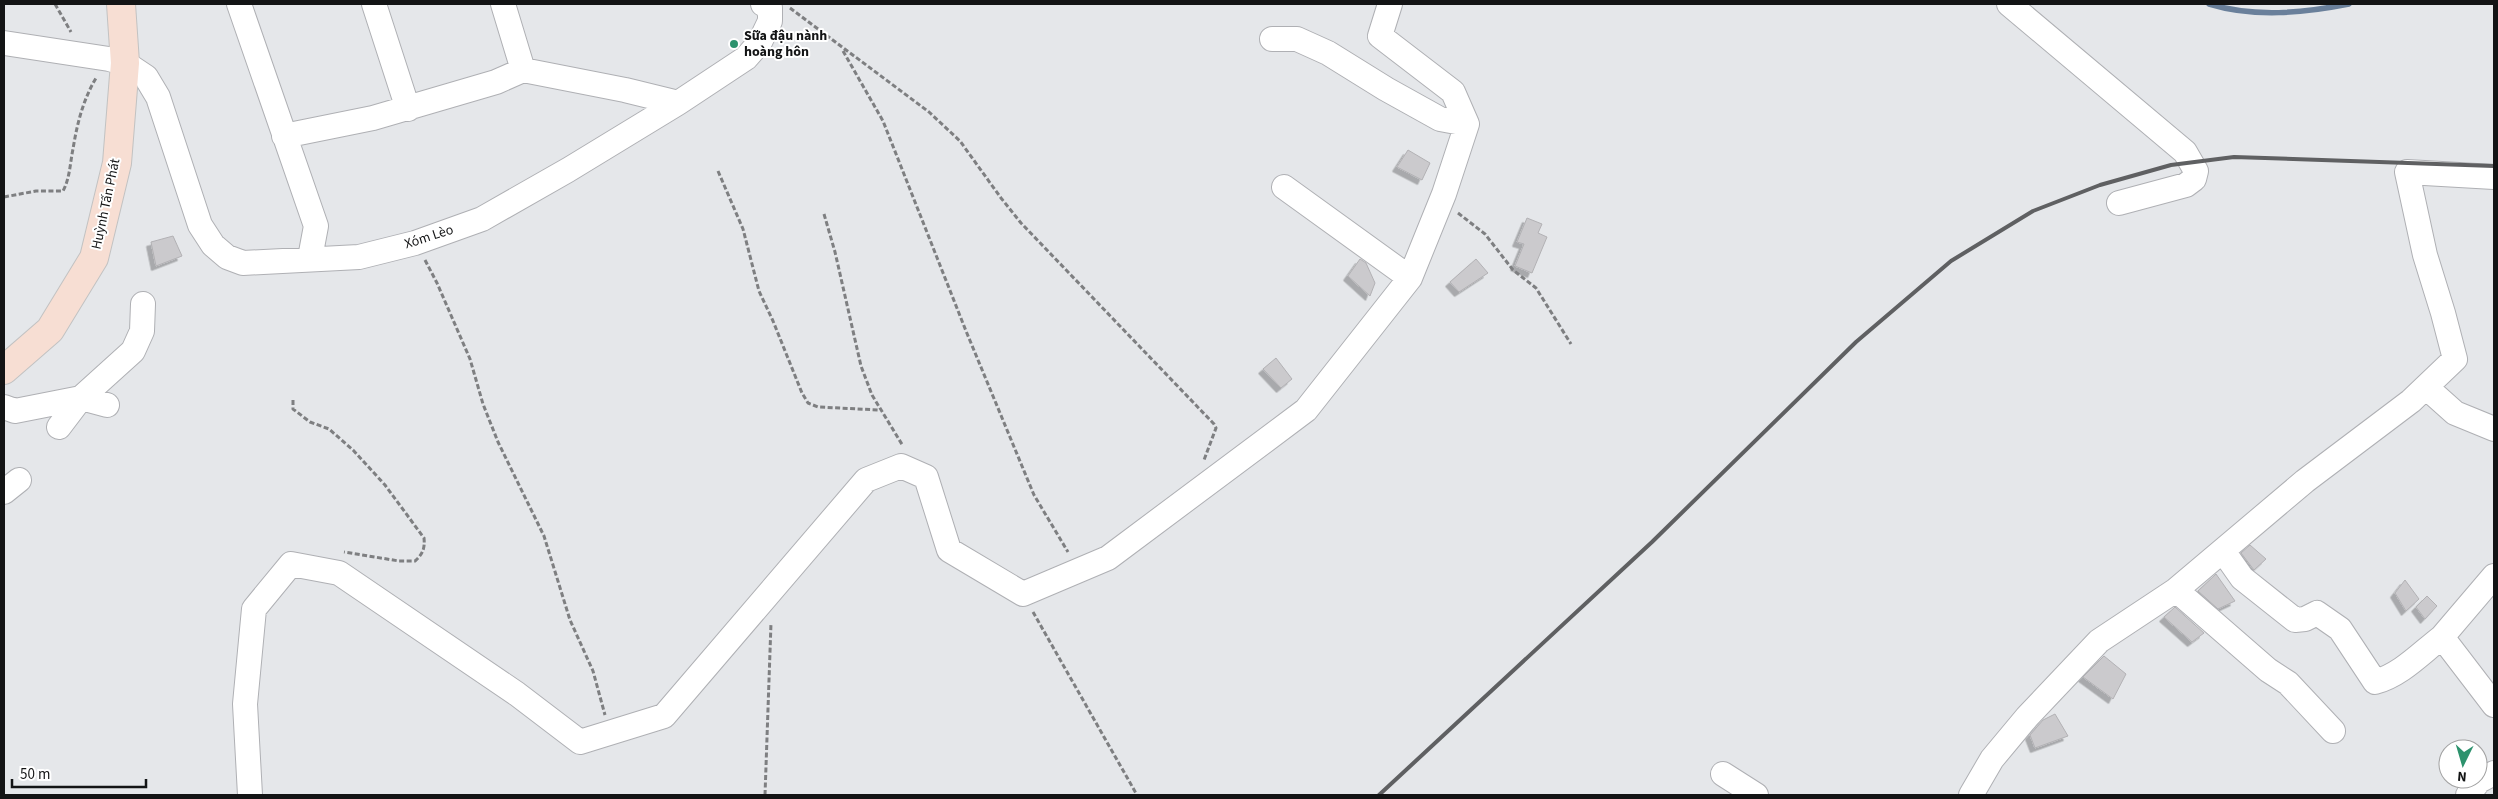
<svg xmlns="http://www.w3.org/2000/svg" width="2498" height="799" viewBox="0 0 2498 799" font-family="'Source Sans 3',sans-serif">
<defs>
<filter id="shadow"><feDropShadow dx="-4.5" dy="4.5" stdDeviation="0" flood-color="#0004"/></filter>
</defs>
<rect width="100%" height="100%" fill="#e5e7ea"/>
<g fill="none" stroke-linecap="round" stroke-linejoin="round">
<path stroke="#6a809b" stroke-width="5.5" d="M2209,4C2255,18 2303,13 2349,4"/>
</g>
<path fill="#cbcacd" stroke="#b2b1b4" filter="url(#shadow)" d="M1408,150L1430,163L1422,180L1397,167Z
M1527,218L1542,224L1538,233L1547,237L1532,273L1515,266L1524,244L1517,242Z
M173,236L182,256L156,266L151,242Z
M1360,259L1366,263L1375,283L1370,296L1348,276Z
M1476,259L1488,273L1459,292L1450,282Z
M1276,358L1292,379L1281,388L1263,369Z
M2250,545L2266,559L2254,570L2241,553Z
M2216,574L2235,601L2218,609L2198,591Z
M2405,580L2419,599L2406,611L2395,593Z
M2427,596L2437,606L2425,619L2416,607Z
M2175,607L2204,633L2192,642L2164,617Z
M2104,656L2126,674L2113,699L2083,677Z
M2055,714L2068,736L2035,748L2030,735L2043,720Z"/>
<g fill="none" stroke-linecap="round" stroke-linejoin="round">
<defs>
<path id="minor" d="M239,4L316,226L310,258
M374,4L408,109
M503,4L523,70
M2009,4L2185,152L2196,171L2194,179L2186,185L2119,203
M1272,39H1297L1328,53L1386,89L1440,119L1467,124
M4,43L109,59L125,63L146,77L158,97L200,225L213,245L227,257L243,263L359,257L415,243L482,219L568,170L678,103L746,58L760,42L770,21V8L763,4
M284,136L373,118L496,82L523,70L625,90L678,103
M1284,187L1410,278
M2427,388L2455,413L2494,429
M4,407L15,411L81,398L107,405
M59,427L81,398L133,351L142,331L143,304
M4,492L19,480
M2223,551L2242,578L2295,620L2305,619L2317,613L2340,629L2375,682C2401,675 2421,653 2442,637L2494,705
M2176,590L2268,670L2288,683L2333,731
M2442,637L2494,576
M1723,774L1756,795
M250,795L245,704L254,609L291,564L339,573L517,694L580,742L664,716L866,480L901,466L926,477L949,550L1023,594L1108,558L1306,410L1410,278L1444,194L1467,124L1453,92L1380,36L1390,4
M1971,795L1992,759L2027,717L2099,641L2176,590L2305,481L2411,401L2455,359L2443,313L2425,255L2407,172L2494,177
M2468,795L2479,781L2494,773"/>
<path id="major" d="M4,370L50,330L94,258L117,163L125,63L121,4"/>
</defs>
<use href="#minor" stroke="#afb0b4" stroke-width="26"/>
<use href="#major" stroke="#c2c2c2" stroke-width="30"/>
<path stroke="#7e7f81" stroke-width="3" stroke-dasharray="5 2.5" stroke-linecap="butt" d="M55,4L71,32
M790,8L929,112L960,141L1001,198L1021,223L1214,424L1216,428L1204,460
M843,51L883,121L966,331L1034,495L1068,552
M718,171L743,229L759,291L773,321L802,393L808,403L818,407L880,410
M4,197L36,191H63C70,178 70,163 73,149C77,124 83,100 96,78
M1458,213L1485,234L1513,270L1536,288L1571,344
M824,214L835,252L861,366L872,395L903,446
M425,260L437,283L470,359L483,404L498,442L544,536L570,620L593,671L605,715
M293,400V409L310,422L329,429L353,450L385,485L424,538C425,548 423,554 415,561H399L344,552
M1033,612L1137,795
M765,795L771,623"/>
<use href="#minor" stroke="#fff" stroke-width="24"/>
<use href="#major" stroke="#f7ded3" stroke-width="28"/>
<path stroke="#5f6062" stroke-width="4" d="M1379,795L1652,542L1856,342L1951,261L2033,211L2100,185L2171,165L2234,157L2494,166"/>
</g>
<circle fill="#2d926d" stroke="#fff" stroke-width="2" cx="734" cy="44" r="5"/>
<g text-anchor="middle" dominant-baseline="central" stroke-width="4" stroke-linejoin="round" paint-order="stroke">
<g font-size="14" font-weight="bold" fill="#131415" stroke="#fff" text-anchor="start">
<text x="744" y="36">Sữa đậu nành<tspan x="744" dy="16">hoàng hôn</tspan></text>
</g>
<g font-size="14" fill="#131415" stroke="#fff">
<text transform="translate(106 204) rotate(-78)">Huỳnh Tấn Phát</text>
<text transform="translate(429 237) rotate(-18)">Xóm Lèo</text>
</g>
</g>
<rect width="2498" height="799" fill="none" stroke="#131415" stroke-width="10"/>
<g transform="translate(2463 764) rotate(185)"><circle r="24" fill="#ffffff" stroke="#a1a1a1"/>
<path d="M0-4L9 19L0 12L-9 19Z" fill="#2d926d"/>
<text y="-8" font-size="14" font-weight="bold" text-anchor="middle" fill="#131415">N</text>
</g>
<path d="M12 779v8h134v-8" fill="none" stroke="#131415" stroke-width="2.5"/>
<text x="20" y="779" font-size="15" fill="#131415" stroke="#ffffff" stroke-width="4" paint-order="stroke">50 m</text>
</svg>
